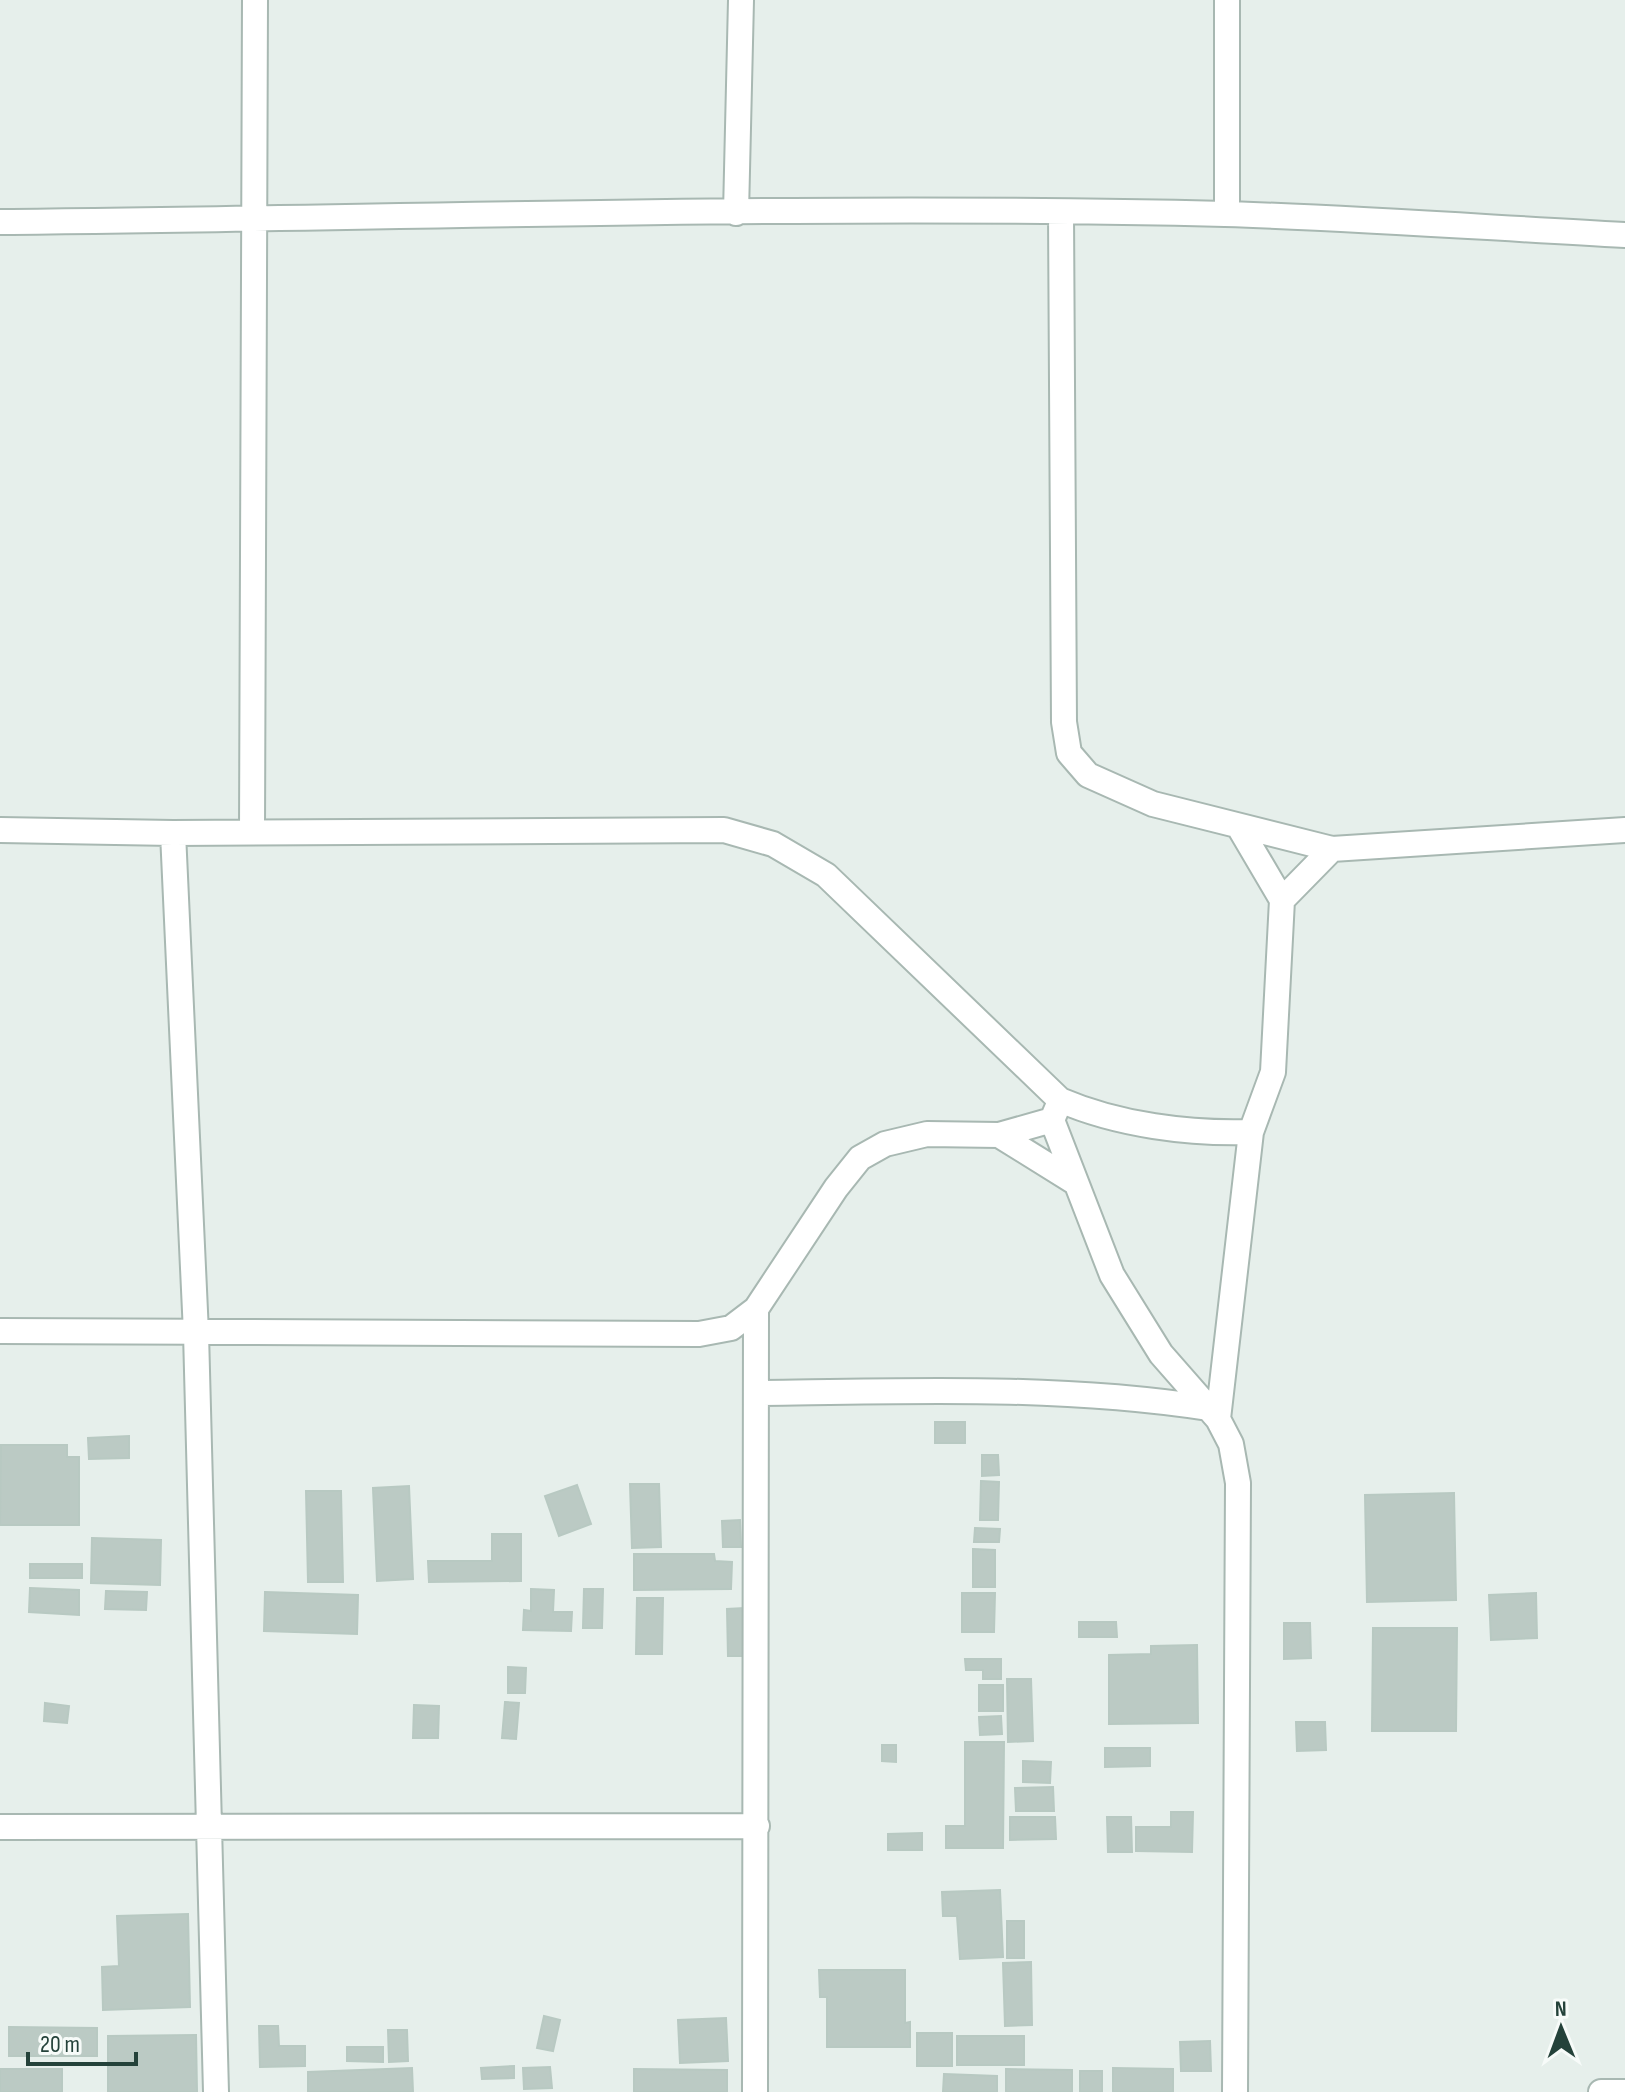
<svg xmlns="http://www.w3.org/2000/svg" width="1625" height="2092" viewBox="0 0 1625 2092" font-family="'Sofia Sans Condensed',sans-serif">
<rect width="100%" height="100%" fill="#e6efeb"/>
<path fill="#bbcac4" stroke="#b8c9c2" stroke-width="2" d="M935,1422H965V1443H935Z
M129,1436V1458L89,1459L88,1438Z
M1,1445H67V1457H79V1525H0Z
M982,1455H998L999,1475L982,1476Z
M981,1481L999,1482L998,1520H980Z
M630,1484H659L661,1547L632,1548Z
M577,1485L591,1524L559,1536L545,1496Z
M409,1486L413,1579L377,1581L373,1488Z
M306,1491H341L343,1582H308Z
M1454,1493L1456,1600L1367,1602L1365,1495Z
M740,1520L741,1547H723L722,1521Z
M975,1528L1000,1529L999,1542H974Z
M492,1534H521V1581L429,1582L428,1561H492Z
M92,1538L161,1540L160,1585L91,1583Z
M973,1549L995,1550V1587H973Z
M634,1554H714L715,1561L732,1562L731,1589L634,1590Z
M30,1564H82V1578H30Z
M30,1588L79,1590V1615L29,1612Z
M531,1589L554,1590L553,1612H572L571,1631L523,1630L524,1610L531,1611Z
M584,1589H603L602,1628H583Z
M106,1591L147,1592L146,1610L105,1609Z
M265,1592L358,1595L357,1634L264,1631Z
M962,1593H995L994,1632H962Z
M1536,1593L1537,1638L1491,1640L1489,1595Z
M637,1598H663L662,1654H636Z
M744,1608L745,1656H728L727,1609Z
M1079,1622H1116L1117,1637H1079Z
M1284,1623H1310L1311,1658L1284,1659Z
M1373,1628H1457L1456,1731H1372Z
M1197,1645L1198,1723L1109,1724V1655L1151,1654V1646Z
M965,1659H1001V1679H983V1670H966Z
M508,1667L526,1668L525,1693H508Z
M1007,1679H1031L1033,1741L1008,1742Z
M979,1685H1003V1711H979Z
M505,1702L519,1703L516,1739L502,1738Z
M45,1703L69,1706L67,1723L44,1721Z
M414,1705L439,1706L438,1738H413Z
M1001,1716L1002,1734L980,1735L979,1717Z
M1296,1722H1325L1326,1750L1297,1751Z
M965,1742H1004L1003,1848H946V1826H965Z
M882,1745H896V1762L882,1761Z
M1105,1748H1150V1766L1105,1767Z
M1023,1761L1051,1762L1050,1783L1023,1782Z
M1053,1787L1054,1811H1016L1015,1788Z
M1171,1812H1193L1192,1852L1136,1851V1827H1171Z
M1010,1817H1055L1056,1839L1010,1840Z
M1107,1817H1131L1132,1852H1108Z
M922,1833V1850H888V1834Z
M1000,1890L1003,1957L960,1959L957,1916H943L942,1892Z
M188,1914L190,2007L103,2010L102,1967L119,1966L117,1916Z
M1007,1921H1024V1958H1007Z
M1031,1962L1032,2025L1005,2026L1003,1963Z
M819,1970H905V2023L910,2022V2047H827V1997H820Z
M544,2016L560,2020L553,2051L537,2048Z
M726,2018L728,2061L680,2063L678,2020Z
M259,2026H278L279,2046H305V2066L260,2067Z
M9,2027L97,2028V2056H9Z
M388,2030H407L408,2061L389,2062Z
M917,2033H952V2066H917Z
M196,2035L197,2092H108V2036Z
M957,2036H1024V2065H957Z
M1210,2041L1211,2071H1181L1180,2042Z
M347,2047H383V2062L347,2061Z
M514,2066V2078L482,2079L481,2068Z
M550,2067L552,2088L524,2089L523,2068Z
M412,2068L413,2092H308V2072Z
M1113,2068L1173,2069V2092H1113Z
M0,2069H62V2092H0Z
M634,2069L727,2070V2092H634Z
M1006,2069L1072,2070V2092H1006Z
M1080,2071H1102V2092H1080Z
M944,2074L997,2076V2092H943Z"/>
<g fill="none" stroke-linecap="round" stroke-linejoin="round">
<defs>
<path id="street" d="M736,213L741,0
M1061,213L1064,722L1069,753L1088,775L1153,804L1332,849L1625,830
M1227,214V0
M0,222C408,218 817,204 1225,214C1358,218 1492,228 1625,235
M0,830L173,833L724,830L773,844L826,875L1060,1100C1118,1125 1189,1134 1251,1132L1273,1072L1282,900L1239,827
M252,832L255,0
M173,833L196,1333L216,2092
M1282,900L1332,849
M1058,1106L1052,1120L1112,1275L1161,1354L1218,1419L1231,1444L1238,1483L1235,2092
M999,1135L1073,1181
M0,1331L699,1334L731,1328L756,1309L836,1188L860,1158L885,1144L927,1134L999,1135L1052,1120
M756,1393C907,1391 1058,1385 1208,1408
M1218,1419L1251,1132
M0,1827L757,1826
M755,2092L756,1309
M1601,2092H1625"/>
</defs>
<use href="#street" stroke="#a8b8b2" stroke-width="28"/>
<use href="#street" stroke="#fff" stroke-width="24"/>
</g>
<g transform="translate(1561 2028) rotate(359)" stroke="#f7fbf9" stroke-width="6" paint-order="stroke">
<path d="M0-6L14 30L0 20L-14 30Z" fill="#24423a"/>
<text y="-12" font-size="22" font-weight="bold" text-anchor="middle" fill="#24423a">N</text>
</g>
<path d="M28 2052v12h108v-12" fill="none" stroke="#24423a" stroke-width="4"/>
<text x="40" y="2052" font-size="24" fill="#24423a" stroke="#f7fbf9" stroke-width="6" paint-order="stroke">20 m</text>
</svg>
